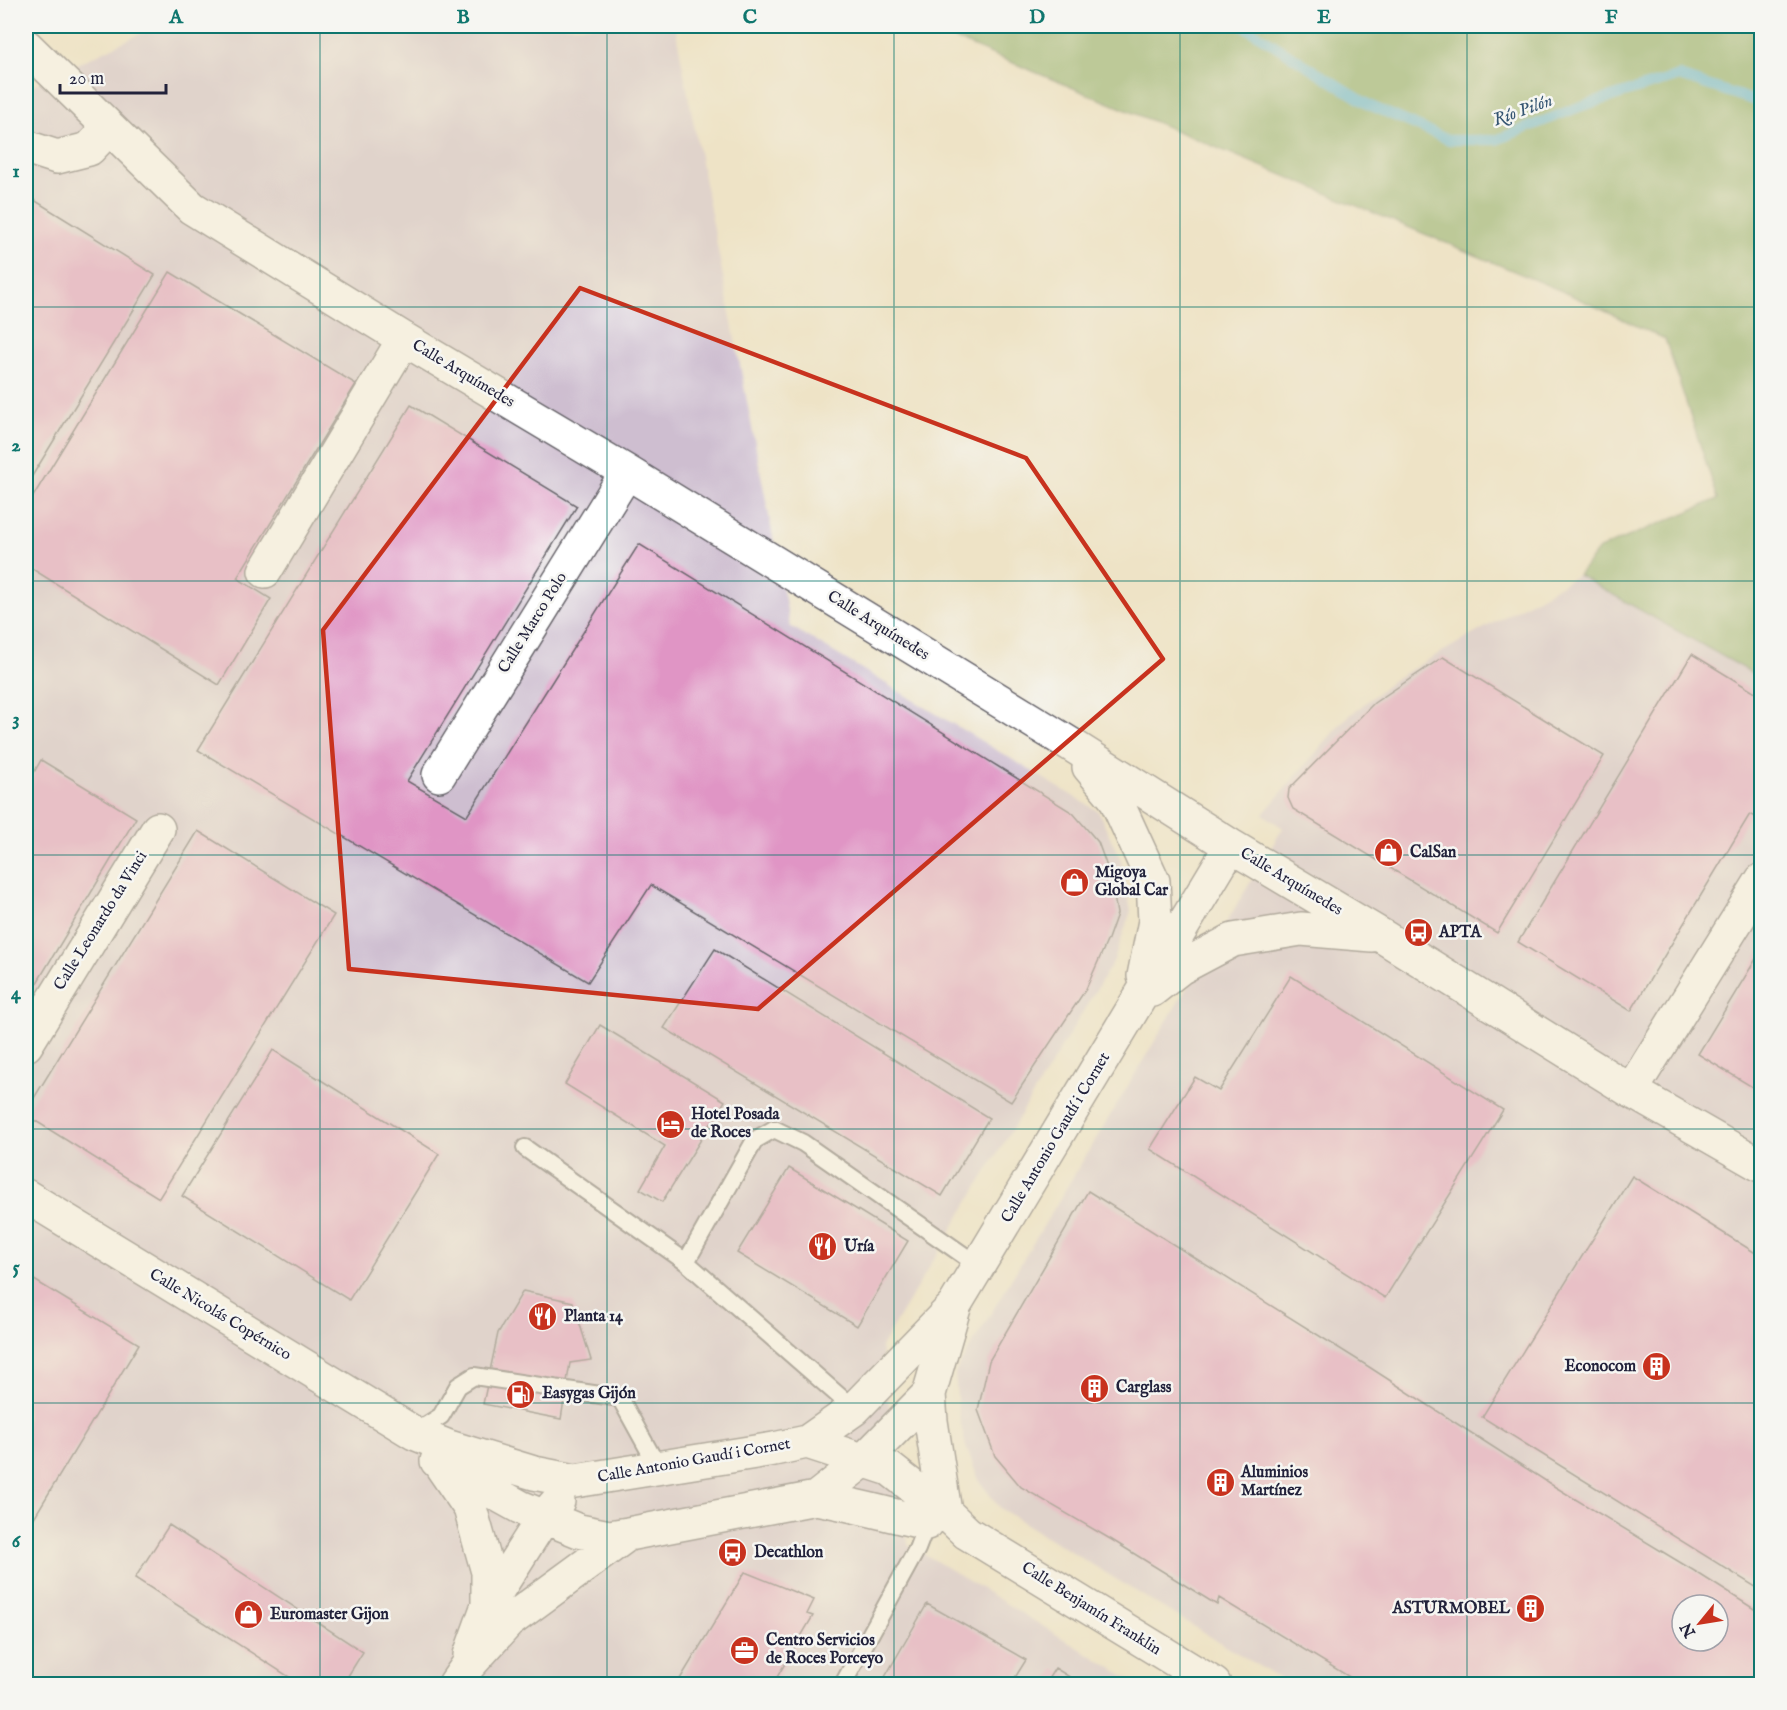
<svg xmlns="http://www.w3.org/2000/svg" width="1787" height="1710" viewBox="0 0 1787 1710" font-family="'IM FELL English',serif">
<rect width="100%" height="100%" fill="#f6f6f2"/>
<filter id="ink" filterUnits="userSpaceOnUse"><feTurbulence type="fractalNoise" baseFrequency=".0167" numOctaves="2"/><feDisplacementMap in="SourceGraphic" scale="12" xChannelSelector="R" yChannelSelector="G"/><feConvolveMatrix kernelMatrix="1 2 1 2 8 2 1 2 1" color-interpolation-filters="sRGB"/></filter>
<filter id="wash" filterUnits="userSpaceOnUse"><feTurbulence type="fractalNoise" baseFrequency=".008" numOctaves="4" result="noise"/><feDisplacementMap in="SourceGraphic" scale="24" xChannelSelector="R" yChannelSelector="G"/><feGaussianBlur stdDeviation="1.35" result="paint"/><feColorMatrix in="noise" values="0 0 0 0 0 0 0 0 0 0 0 0 0 0 0 0 0 1.4 0 .05"/><feComposite in="paint" operator="in"/></filter>
<g filter="url(#wash)">
<rect width="100%" height="100%" fill="#eee3c6"/>
<path fill="#cebed0" fill-rule="evenodd" d="M156,26H675L790,626L1098,811L1121,860L1131,911L1114,960L881,1347L908,1544L1138,1684H26V89Z
M1578,575L1761,678V1684H1288L1001,1509L979,1481L966,1447L958,1411L955,1373L1283,828L1263,814L1343,721L1396,678ZM1682,1605H1718V1641H1682Z"/>
<path fill="#a1c36c" stroke="#627254" stroke-width="1.5" d="M1329,26H1509L1400,35Z"/>
<path fill="#80a960" stroke="#51664e" stroke-width="1.5" d="M937,26H1343L1411,34L1509,26H1761V678L1578,575L1599,549L1718,499L1665,339L1564,292L936,31Z"/>
<g fill="none" stroke-linecap="round" stroke-linejoin="round">
<path stroke="#59b5d7" stroke-width="10" d="M1244,26L1369,105L1449,140H1496L1579,107L1679,76L1762,103"/>
</g>
<g id="blocks">
<path fill="#e095c5" fill-rule="evenodd" d="M26,195L155,275L26,486Z
M170,272L356,384L237,578L271,599L219,685L26,565V508Z
M411,405L577,506L407,781L467,816L639,544L1073,813L1098,842L1111,878L1117,914L1108,939L1086,989L1011,1102L651,885L588,982L198,750Z
M1692,654L1762,697V820L1750,814L1631,1011L1518,942Z
M1443,657L1604,756L1497,933L1293,809L1288,798L1289,789L1374,703Z
M41,760L136,818L26,1001V787Z
M198,831L334,915L159,1198L26,1115V1111Z
M715,949L989,1118L942,1196L664,1028Z
M1762,949V1093L1698,1054Z
M1291,976L1503,1110L1385,1298L1150,1149L1195,1077L1219,1091Z
M600,1025L725,1101L662,1202L640,1189L665,1146L565,1084Z
M273,1050L439,1154L349,1300L182,1196Z
M789,1168L908,1241L857,1326L737,1253Z
M1632,1176L1762,1257V1591L1482,1417Z
M1088,1191L1366,1365L1552,1485L1696,1572L1762,1614V1684H1361L1219,1598L1217,1605L1112,1540L1021,1487L995,1456L978,1410L989,1361ZM1682,1605H1718V1641H1682Z
M26,1275L139,1344L26,1531Z
M523,1291L573,1302L591,1360L570,1363L561,1419L483,1404L498,1333Z
M169,1525L363,1652L343,1684H300L135,1578Z
M745,1572L814,1600L807,1614L813,1616L773,1684H677Z
M927,1604L1026,1660L1011,1684H881Z
M1055,1668L1081,1684H1045Z"/>
</g>
</g>
<g filter="url(#ink)">
<use href="#blocks" fill-opacity="0" stroke="#69666c" stroke-width="1.5"/>
<g fill="none" stroke-linecap="round" stroke-linejoin="round">
<defs>
<path id="service" d="M525,1148L686,1262
M854,1409L686,1262L755,1140L774,1129L803,1143L979,1266
M414,1433L441,1416L458,1386L474,1376L620,1398L658,1467
M843,1684L917,1549L927,1523"/>
<path id="minor" d="M26,46L192,208L404,339L627,472L1070,744L1231,846L1382,936L1631,1091L1762,1166
M26,147L57,157L89,149L109,128
M265,571L404,339
M1089,767L1115,798L1153,881L1155,921L1144,976
M439,775L627,472
M1152,990L1180,968L1233,940L1301,929L1372,935
M26,1045L158,829
M1631,1091L1762,880
M26,1196L414,1433L449,1447L534,1473L575,1481L774,1449L807,1442L854,1409L954,1306L1231,846
M929,1394L931,1421L945,1512
M807,1442L890,1469L945,1512L967,1533L1214,1684
M437,1461L520,1507L579,1531L609,1537L628,1534L816,1498L864,1460L929,1394L954,1308
M442,1467L470,1508L488,1572V1605
M816,1498C854,1505 890,1515 927,1523
M470,1655L488,1605L544,1517L558,1501
M455,1684L466,1668L508,1622L628,1534"/>
</defs>
<use href="#service" stroke="#69666c" stroke-width="20"/>
<use href="#minor" stroke="#69666c" stroke-width="36"/>
<use href="#service" stroke="#fff" stroke-width="16"/>
<use href="#minor" stroke="#fff" stroke-width="33"/>
</g>
</g>
<path d="M0 0H1787V1710H0ZM580,288L1026,458L1163,659L758,1009L349,969L323,630Z" fill="#eee3c6" fill-opacity=".55" fill-rule="evenodd"/>
<path fill="none" stroke="#c8321e" stroke-width="4.5" stroke-linejoin="round" d="M580,288L1026,458L1163,659L758,1009L349,969L323,630Z"/>
<path fill="none" stroke="#0f766e" stroke-width="1.5" stroke-opacity="0.55" d="M320,26V1684M607,26V1684M894,26V1684M1180,26V1684M1467,26V1684M26,307H1762M26,581H1762M26,855H1762M26,1129H1762M26,1403H1762"/>
<defs>
<symbol id="shop-disc" viewBox="-11 -11 22 22"><circle r="9.5" fill="#c8321e" stroke="#f6f6f2"/><path d="M-5-2.5h2.3a2.7 3.5 0 0 1 5.4 0H5L5.5 6h-11ZM-1.5-2.5h3a1.5 2.3 0 0 0-3 0Z" fill="#fff"/></symbol>
<symbol id="bus-disc" viewBox="-11 -11 22 22"><circle r="9.5" fill="#c8321e" stroke="#f6f6f2"/><path d="M-5-6H5V4H4V6H2V4H-2V6H-4V4H-5ZM-3.5-4V0h7V-4ZM-3.5 1.2v1.5H-2V1.2ZM2 1.2v1.5H3.5V1.2Z" fill="#fff"/></symbol>
<symbol id="hotel-disc" viewBox="-11 -11 22 22"><circle r="9.5" fill="#c8321e" stroke="#f6f6f2"/><path d="M-6-4.5h1.5V1H6V5H4.5V3h-9V5H-6ZM-4 0a1.8 1.8 0 1 1 3.6 0ZM.5 0V-2.5h3Q6-2.5 6 0Z" fill="#fff"/></symbol>
<symbol id="restaurant-disc" viewBox="-11 -11 22 22"><circle r="9.5" fill="#c8321e" stroke="#f6f6f2"/><path d="M-5-6h1v4h1v-4h1v4h1v-4h1v5L-1.5 .5V6h-2V.5L-5-1ZM5-6V6H3V1.5H1.5Q1.5-4 5-6Z" fill="#fff"/></symbol>
<symbol id="building-disc" viewBox="-11 -11 22 22"><circle r="9.5" fill="#c8321e" stroke="#f6f6f2"/><path d="M-4-6H4V6H1V3H-1V6H-4ZM-2.5-4.3h1.7v1.8h-1.7ZM.8-4.3h1.7v1.8H.8ZM-2.5-1h1.7V.8h-1.7ZM.8-1h1.7V.8H.8Z" fill="#fff"/></symbol>
<symbol id="fuel-disc" viewBox="-11 -11 22 22"><circle r="9.5" fill="#c8321e" stroke="#f6f6f2"/><path d="M-5.5-6h7V0h2V4h1.3V-2.5L3-4.5l.8-.8L6-3V5H2.5V1h-1V6h-7ZM-4.2-4.7v3.2H.2V-4.7Z" fill="#fff"/></symbol>
<symbol id="office-disc" viewBox="-11 -11 22 22"><circle r="9.5" fill="#c8321e" stroke="#f6f6f2"/><path d="M-6-3h4V-5.5h4V-3h4V5H-6ZM-1-4.5V-3h2v-1.5ZM-6 0V1H6V0Z" fill="#fff"/></symbol>
</defs>
<g fill-rule="evenodd">
<use href="#shop-disc" x="1372" y="836" width="33" height="33"/>
<use href="#shop-disc" x="1058" y="866" width="33" height="33"/>
<use href="#bus-disc" x="1402" y="916" width="33" height="33"/>
<use href="#hotel-disc" x="654" y="1108" width="33" height="33"/>
<use href="#restaurant-disc" x="806" y="1230" width="33" height="33"/>
<use href="#restaurant-disc" x="526" y="1300" width="33" height="33"/>
<use href="#building-disc" x="1640" y="1350" width="33" height="33"/>
<use href="#building-disc" x="1078" y="1372" width="33" height="33"/>
<use href="#fuel-disc" x="504" y="1378" width="33" height="33"/>
<use href="#building-disc" x="1204" y="1466" width="33" height="33"/>
<use href="#bus-disc" x="716" y="1536" width="33" height="33"/>
<use href="#building-disc" x="1514" y="1592" width="33" height="33"/>
<use href="#shop-disc" x="232" y="1598" width="33" height="33"/>
<use href="#office-disc" x="728" y="1634" width="33" height="33"/>
</g>
<g text-anchor="middle" dominant-baseline="central" stroke-width="5" stroke-linejoin="round" paint-order="stroke">
<g font-size="16" fill="#22223b" stroke="#f6f6f2">
<text transform="translate(463 374) rotate(31)">Calle Arquímedes</text>
<text transform="translate(533 623) rotate(-58)">Calle Marco Polo</text>
<text transform="translate(878 626) rotate(32)">Calle Arquímedes</text>
<text transform="translate(1291 882) rotate(31)">Calle Arquímedes</text>
<text transform="translate(101 921) rotate(-58)">Calle Leonardo da Vinci</text>
<text transform="translate(1056 1138) rotate(-59)">Calle Antonio Gaudí i Cornet</text>
<text transform="translate(220 1315) rotate(31)">Calle Nicolás Copérnico</text>
<text transform="translate(694 1461) rotate(-10)">Calle Antonio Gaudí i Cornet</text>
<text transform="translate(1091 1609) rotate(32)">Calle Benjamín Franklin</text>
</g>
<g font-size="16" font-weight="bold" fill="#22223b" stroke="#f6f6f2" text-anchor="start">
<text x="1410" y="853">CalSan</text>
<text x="1095" y="873">Migoya<tspan x="1095" dy="18">Global Car</tspan></text>
<text x="1439" y="933">APTA</text>
<text x="691" y="1115">Hotel Posada<tspan x="691" dy="18">de Roces</tspan></text>
<text x="844" y="1247">Uría</text>
<text x="564" y="1317">Planta 14</text>
<text x="1636" y="1367" text-anchor="end">Econocom</text>
<text x="1116" y="1388">Carglass</text>
<text x="542" y="1394">Easygas Gijón</text>
<text x="1241" y="1473">Aluminios<tspan x="1241" dy="18">Martínez</tspan></text>
<text x="754" y="1553">Decathlon</text>
<text x="1510" y="1609" text-anchor="end">ASTURMOBEL</text>
<text x="270" y="1615">Euromaster Gijon</text>
<text x="766" y="1641">Centro Servicios<tspan x="766" dy="18">de Roces Porceyo</tspan></text>
</g>
<g font-size="18" font-style="italic" fill="#355572" stroke="#f6f6f2">
<text transform="translate(1523 111) rotate(-20)">Río Pilón</text>
</g>
</g>
<rect width="1787" height="1710" fill="none" stroke="#f6f6f2" stroke-width="66"/>
<g transform="translate(1700 1623) rotate(240)"><circle r="28" fill="#f6f6f2" stroke="#a1a1a9" stroke-width="1.5"/>
<path d="M0-4.5L10 22L0 15L-10 22Z" fill="#c8321e"/>
<text y="-9" font-size="16" font-weight="bold" text-anchor="middle" fill="#22223b">N</text>
</g>
<path d="M60 84v9h106v-9" fill="none" stroke="#22223b" stroke-width="3"/>
<text x="69" y="84" font-size="18" fill="#22223b" stroke="#f6f6f2" stroke-width="4.5" paint-order="stroke">20 m</text>
<rect x="33" y="33" width="1721" height="1644" fill="none" stroke="#0f766e" stroke-width="2"/>
<g font-size="20" text-anchor="middle" font-weight="bold" fill="#0f766e">
<text x="176" y="23">A</text>
<text x="463" y="23">B</text>
<text x="750" y="23">C</text>
<text x="1037" y="23">D</text>
<text x="1324" y="23">E</text>
<text x="1611" y="23">F</text>
<text x="16" y="177">1</text>
<text x="16" y="451">2</text>
<text x="16" y="725">3</text>
<text x="16" y="999">4</text>
<text x="16" y="1273">5</text>
<text x="16" y="1547">6</text>
</g>
</svg>
